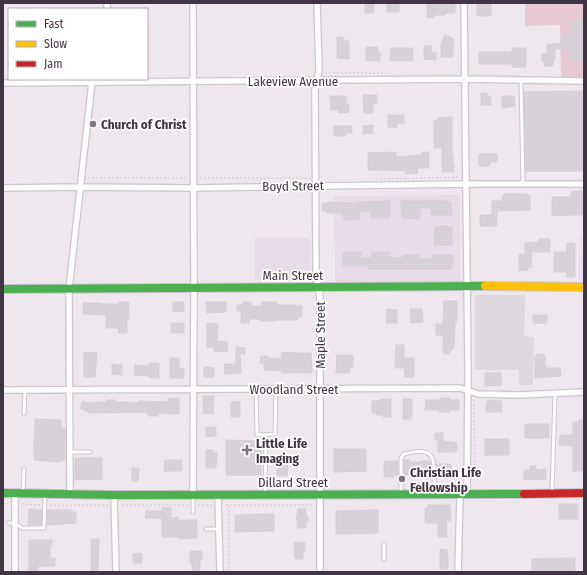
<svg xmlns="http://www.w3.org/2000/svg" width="587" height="575" viewBox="0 0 587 575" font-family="'Fira Sans Condensed',sans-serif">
<rect width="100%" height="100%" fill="#eee8ee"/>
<path fill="#e8dce8" d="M460,195V282L335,283L334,196Z
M255,238H310V280H255Z"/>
<path fill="#eedcf0" d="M580,235H584V281H578Z"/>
<path fill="#e8cad3" d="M525,3H584V77H561L560,25L525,26Z"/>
<path fill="#ddd8dd" d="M475,295H525L524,336L534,337L533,385H519V370H475Z"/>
<path fill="#d7d1d8" stroke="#d6ced6" d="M365,3H374V13H365Z
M387,3H399V12H387Z
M427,3H455V13H445V15H434V17L427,18Z
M477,3L491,4V16H477Z
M570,21H584V61H570L569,48L555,49V59H554V62H553V66H544V61H542V54H547V45L562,43L563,36H564V35H570Z
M445,35L454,39L453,45V57H441V44Z
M337,37H344V41H349V59L337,58Z
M424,46H431V53H436V60L424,59Z
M366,47H378V53H380V61H366Z
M391,48H413V61H390Z
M512,48H526V67H512V64H479V52H512Z
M584,91V171H526L524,92Z
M481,93H488V97H491V105H481Z
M363,95H377V103H373V113H364Z
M330,96H346V104H349V112L339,113V110H331Z
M502,96H514L515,106L502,108Z
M388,115H404V123H397V127H388Z
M452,117V156H453V166H454V172H442V148H434V121H437L438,118Z
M373,125V133L363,134V126Z
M334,126H352V133H345V136H334Z
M396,152V157L422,155V152H429V168H417L418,173L406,174V171L385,170H368V153Z
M479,154H497V162H490L489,166H479Z
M584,191V215H565L552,216V197H571V192Z
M504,194H527V195H530V210L497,211V226H480V215H492V201H503L502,196H504Z
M427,200H434V201H448V202H451V208H452V215H431V208H420V219L402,218L401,201H427Z
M390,201V218H371V211L360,212V219L344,220L343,213H327V211H322V203H329V202L359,204V202Z
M447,226V228L452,227V245H434L435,227Z
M539,239H550V252H531L532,267H528V270L519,271V255L525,254V243L539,242Z
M567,243H575V277H567V272H554V252H567Z
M343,252H361L360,258H372V252H390V258H403V255H419V259H432V255H453V262H451V269H368V266H343Z
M444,301H457V321H455L454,348H452V350H450V352H449V354H444L443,350V335H436V324H443Z
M119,302H129V319H127V333H119L118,328H106V315L83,314V303H101V304H119Z
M173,302H184V311L173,312Z
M206,302H226V312L207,313Z
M243,302H251V306H262V302H277V305H295V306H302V316L298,317V320H274V321H261V319H249V323H241V311H237V305H243Z
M387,309L397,310V323H386Z
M410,309H422L423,322L411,323Z
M533,315H547V323H533Z
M171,323H184V333H171Z
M207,323L218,324L217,341L228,342L227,352L214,351V348L207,347Z
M396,345H404V358H414V377H405L404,368H395Z
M236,347L245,348V354H240L241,373L225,374L224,364H236Z
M84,352L97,353L95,377H84Z
M294,352V353H311L312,373H282V371L264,370V363H260L261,356H268V358L282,359L281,353Z
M544,354V356H545V365H546V368H560L561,376L535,378V356H536V355Z
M337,355H353V367H350V373H336Z
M170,358H179V369H184V378H170Z
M149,363H159V378H150L149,376L134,375L135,365L149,366Z
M112,364L122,365V375L112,374Z
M204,367L214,368V377H204Z
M485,373H501L502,385L485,386Z
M203,396H214L213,414L203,413Z
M168,398L179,399V414L158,413V416H148V412L89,413V412L80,408L83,401L86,403L107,402V400H115V402L139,403V401L168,402Z
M440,398H450V400H459V410H450V412H439V410H425L426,400H440Z
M381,399H391V417H383V415H376V413H372V401H381Z
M403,399H412V416H411V419H403Z
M489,400L501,401L502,412H486L487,401H489Z
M240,401V417H231V402Z
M35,419L61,420V428H65V461L60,460V462L34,460Z
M578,420H584V471H573V446L559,445L560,435H573V422H578Z
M525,424H549V438H525Z
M206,427H216V436L206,437Z
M435,433H443V441L457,443V451H454V452H438V440H435Z
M485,439H509V455H485Z
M226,440L261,441V475H226Z
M334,449H366V471L334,472Z
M206,450H213V453H217V465H215V468H207V467H206Z
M75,458H102V479L75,480Z
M281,458H286V466H288L287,476H277V466H281Z
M165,460H182V471H164Z
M404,460H410V462H421V461H430L431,468V478H424V475H404Z
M386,461H398V475H394V477H384V462H386Z
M437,464H451V473H445V475H437Z
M530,466H536V470L546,469V479L524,480V470H530Z
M132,468H139L138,481H132Z
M559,504H578V519H559Z
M428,505H450L451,518H450V521H446L447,537H438V523H426L425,522V508L428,507Z
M162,508H171V518L178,517V520H197V538L179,539L178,537H162V518H145L146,511H162Z
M29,509H35V510H42L41,525H28Z
M298,509H306V516H308V521H306V528H297L298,521H296Z
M48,510H72V512H76V523L47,525Z
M378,510V533L336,534V511Z
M274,514V531L235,532V515Z
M91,539H99L98,572H91Z
M29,540H52V545H50V558H55V566H38V572H29Z
M305,542V551H303V559H295L294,543Z
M440,549L447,550V554H448V569H440Z
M190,551H202V559H200V572H192V563H190Z
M142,553V563H133V554Z
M575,558V572H532V559Z"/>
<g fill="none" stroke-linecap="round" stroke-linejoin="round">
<defs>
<path id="lane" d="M521,80L523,184
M256,389L257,435L275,434L276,389
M24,414L25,390
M70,452H90
M23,492L24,469
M401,492V458L404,454C411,452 426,449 431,456C436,461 434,485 434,493
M552,492L555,394
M265,493L266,435
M193,496V512
M8,523H15L22,528H44L45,495
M206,529H219
M384,559V544"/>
<path id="street" d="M193,3L194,288L193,495
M317,3L319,71L315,90L316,276L320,297V572
M464,3L468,371L467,494
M107,9V3
M3,83L465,79L584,81
M3,188L80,187L194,188L466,184H584
M3,390L460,388L478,394L518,395L584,392
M70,495L69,289L92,82
M114,495L116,572
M218,495L220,572
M15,572V493
M458,572L460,494"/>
<path id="fast" d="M3,289L485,286
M3,493L114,495L524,494"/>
<path id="slow" d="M485,286L584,287"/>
<path id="jam" d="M524,494L584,493"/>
</defs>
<use href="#lane" stroke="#ccc5cc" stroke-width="5"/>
<use href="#street" stroke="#ccc5cc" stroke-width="8"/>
<use href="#fast" stroke="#d1c5d1" stroke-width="10"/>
<use href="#slow" stroke="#d1c5d1" stroke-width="10"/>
<use href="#jam" stroke="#d1c5d1" stroke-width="10"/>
<path stroke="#ccc7cc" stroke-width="1" stroke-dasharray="2 2" stroke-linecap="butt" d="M325,73H386
M88,178H187
M200,178H309
M376,179L460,177
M474,400L475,478L477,481
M3,504H8
M22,504L40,505
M50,505H108
M122,505H188
M198,505H212
M226,505H229
M229,572V505H313"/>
<use href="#lane" stroke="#fcfcfc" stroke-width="3"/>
<use href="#street" stroke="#fcfcfc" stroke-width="5.5"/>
<use href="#fast" stroke="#4caf50" stroke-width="8"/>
<use href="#slow" stroke="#ffc107" stroke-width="8"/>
<use href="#jam" stroke="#c62828" stroke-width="8"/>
</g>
<g fill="#7e747f" stroke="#fff" stroke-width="1.5">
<circle cx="93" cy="124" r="4"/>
<path d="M245 444h4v4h4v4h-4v4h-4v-4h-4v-4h4z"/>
<circle cx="402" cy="479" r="4"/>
</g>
<g text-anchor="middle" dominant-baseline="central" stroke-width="3.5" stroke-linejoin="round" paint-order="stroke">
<g font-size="13" fill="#423543" stroke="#fff">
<text x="293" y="81">Lakeview Avenue</text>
<text transform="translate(293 186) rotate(-1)">Boyd Street</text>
<text x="293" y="275">Main Street</text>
<text transform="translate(320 335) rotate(-90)">Maple Street</text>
<text x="294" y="389">Woodland Street</text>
<text x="293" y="482">Dillard Street</text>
</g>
<g font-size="13" font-weight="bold" fill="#423543" stroke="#fff" text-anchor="start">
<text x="101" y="124">Church of Christ</text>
<text x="256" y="443">Little Life<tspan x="256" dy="15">Imaging</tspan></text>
<text x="410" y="472">Christian Life<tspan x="410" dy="15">Fellowship</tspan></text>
</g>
</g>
<rect width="587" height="575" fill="none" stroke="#423543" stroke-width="8"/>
<rect x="8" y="8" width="140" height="72" fill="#ffffff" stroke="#b3aeb4"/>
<rect x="16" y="21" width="20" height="6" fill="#4caf50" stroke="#b3aeb4"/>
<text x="44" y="28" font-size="12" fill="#423543">Fast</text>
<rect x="16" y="41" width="20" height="6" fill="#ffc107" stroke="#b3aeb4"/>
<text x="44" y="48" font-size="12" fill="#423543">Slow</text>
<rect x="16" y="61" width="20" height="6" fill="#c62828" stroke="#b3aeb4"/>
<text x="44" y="68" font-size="12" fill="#423543">Jam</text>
</svg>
